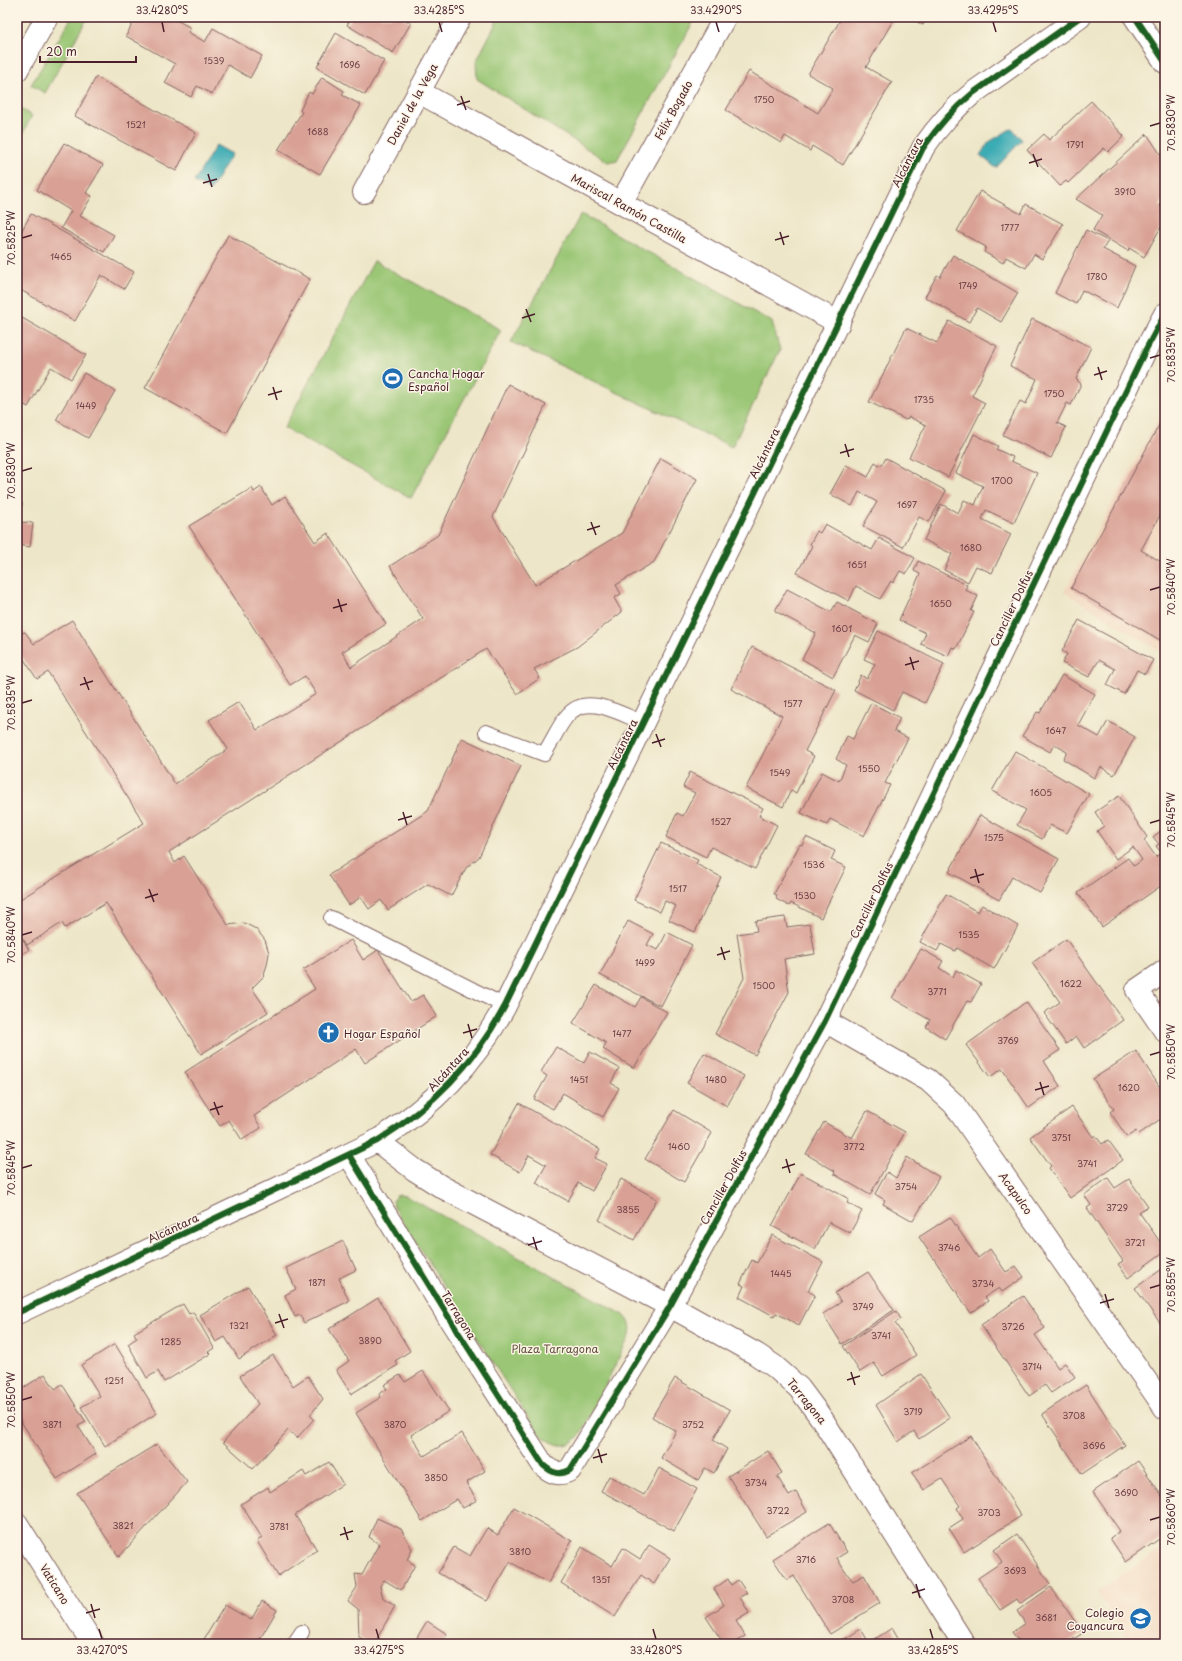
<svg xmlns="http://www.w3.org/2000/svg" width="1182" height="1661" viewBox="0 0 1182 1661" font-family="'Playpen Sans',sans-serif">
<rect width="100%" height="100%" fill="#fcf5e5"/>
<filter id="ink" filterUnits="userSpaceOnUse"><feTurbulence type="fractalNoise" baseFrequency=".025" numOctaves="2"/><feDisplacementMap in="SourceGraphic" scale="8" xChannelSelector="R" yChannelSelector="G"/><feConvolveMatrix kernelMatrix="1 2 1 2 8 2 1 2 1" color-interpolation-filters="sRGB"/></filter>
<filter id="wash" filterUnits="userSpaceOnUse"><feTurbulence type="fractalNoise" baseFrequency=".012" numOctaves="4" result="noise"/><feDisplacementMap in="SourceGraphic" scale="16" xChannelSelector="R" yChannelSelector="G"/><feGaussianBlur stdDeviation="0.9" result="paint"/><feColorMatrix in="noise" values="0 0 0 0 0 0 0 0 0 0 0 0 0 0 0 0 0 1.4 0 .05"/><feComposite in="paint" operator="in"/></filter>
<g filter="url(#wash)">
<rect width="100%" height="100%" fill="#ede6c8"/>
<path fill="#f1d5bd" d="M1165,407V654L1064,592Z
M1165,1547V1644H1132L1097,1592Z"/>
<path fill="#9ac674" stroke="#727250" d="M72,17H88L45,93L31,85Z
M499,17H696L617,160L608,162L477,79L476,62Z
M19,108L32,116L17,144V112Z
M581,214L772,322L780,350L732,447L511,342Z
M374,261L501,330L411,498L284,428Z
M400,1195L406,1196L624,1315C630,1321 632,1327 630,1335L582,1432C567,1453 551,1446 536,1430L394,1208L393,1201L396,1196Z"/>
<path fill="#3aabb4" stroke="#426570" d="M1012,128L1022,140L996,168L980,155L989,142Z
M216,145L232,154L210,191L194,182Z"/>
<g id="blocks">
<path fill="#d9a195" d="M136,17H171L191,28L188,32L205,42L213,28L262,56L250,78L228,65L212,94L197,86L191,97L165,83L175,64L126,36Z
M352,17H401L411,23L393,53L347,25Z
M842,17H895L866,67L892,82L843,165L812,146L810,151L785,136L781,143L726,110L749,71L818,113L833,88L808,74Z
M909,17H927L923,25Z
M336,33L384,61L365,95L317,67Z
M96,77L196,133L176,171L75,116Z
M322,77L344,91L342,95L361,105L320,174L278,150L302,112L300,110L309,92L312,94Z
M1091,101L1124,136L1108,152L1104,148L1068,183L1066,181L1060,186L1027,150L1044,134L1049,140Z
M1147,134L1165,161V169L1160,178L1165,181L1163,184L1165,185V197L1160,206L1165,210V220L1144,257L1129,248L1128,251L1093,230L1102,215L1076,199Z
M64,143L103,165L86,193L92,196L80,216L114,235L104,252L61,228L71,211L37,190Z
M980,191L1021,214L1026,204L1063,224L1042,259L1034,254L1026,268L1006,257L1003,263L984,252L986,247L957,231Z
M31,214L134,272L124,289L101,275L75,321L17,288V239Z
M1086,230L1108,241L1103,249L1135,266L1117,308L1082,290L1076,304L1055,293Z
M228,235L310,279L227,433L145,388Z
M953,255L1018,293L1001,322L977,308L969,322L925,297L937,275L940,277Z
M17,315L86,355L71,379L51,367L28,407L17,401Z
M1032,319L1091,347L1076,379L1081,384L1071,405L1067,403L1057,423L1066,427L1051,458L1003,435L1020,401L1026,404L1037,379L1010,366Z
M949,321L997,346L972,396L985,403L948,477L909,457L926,425L909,417L906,420L869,402L906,328L937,343Z
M84,373L115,391L88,438L56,420Z
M508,384L546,405L493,517L535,585L622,533L661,458L697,479L654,562L616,585L621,594L614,598L622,612L577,647L534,669L540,678L517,694L486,649L169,852L175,863L184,856L228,925L244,923L256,929L265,940L269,953L267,965L263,977L252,988L268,1012L201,1054L106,903L65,928L62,923L27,945L21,936L29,950L17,957V901L144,823L48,672L37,679L17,649L18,634L25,632L34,644L72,620L175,784L228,749L209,720L239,702L257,730L316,694L305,676L290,685L189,526L252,488L254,492L261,487L272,505L285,496L315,542L328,533L386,624L342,652L351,667L423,619L390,566L438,535Z
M1165,414V506L1141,550L1165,564V643L1071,588Z
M974,434L998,446L996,449L1013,457L1011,461L1037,473L1014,523L986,510L982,519L1011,534L992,573L976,566L968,582L944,570L952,554L924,540L941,504L958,513L964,500L975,505L983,486L956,473Z
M886,458L946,491L929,522L919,517L903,547L863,526L877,502L859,492L852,506L830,494L846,465L868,477L875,462L881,466Z
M17,502L22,503L20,522L33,523L30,547L17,545Z
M825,524L872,550L879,538L915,558L906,574L900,571L893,583L891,581L880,599L856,586L849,601L797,573L812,546L810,544L817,531L820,533Z
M918,561L967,585L965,590L978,596L971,611L974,612L956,649L952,647L948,656L921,644L926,633L899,620L920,574L914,571Z
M787,589L831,612L837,602L878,624L869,642L855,635L833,677L802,659L816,633L775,611Z
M1079,620L1153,660L1145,674L1137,670L1124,694L1107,685L1115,669L1099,660L1089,677L1062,663L1067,654L1062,651Z
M878,631L944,664L925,703L902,692L893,710L854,690L861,675L867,679L875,664L864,659Z
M752,647L836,690L805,751L814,756L796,793L791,790L783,807L746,788L782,716L731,689Z
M1062,675L1095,694L1078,725L1099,737L1108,721L1135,737L1114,775L1101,767L1094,778L1063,759L1067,752L1054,744L1050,752L1022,736L1037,712L1040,713Z
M871,703L900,718L894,731L908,738L885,783L890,785L864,836L830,819L827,825L801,813L822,772L839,781L846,765L836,759L847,736L853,739Z
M462,738L521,766L479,857L466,868L451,896L428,884L388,910L381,900L369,909L361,897L349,905L329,875L428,811Z
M1015,751L1089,794L1067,833L1050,825L1042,839L1017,825L1026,810L992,791Z
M690,772L763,808L759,816L777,825L755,869L711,847L706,857L666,837L677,813L683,816L695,793L683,787Z
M1119,796L1147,837L1144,840L1156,857L1159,854L1165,863V883L1102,927L1078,893L1128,858L1134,866L1142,860L1133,847L1116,859L1097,831L1104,826L1095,812Z
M980,815L1059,859L1040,893L1012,877L999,900L949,872Z
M1162,830L1165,835V858L1156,846L1159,844L1153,837Z
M806,837L835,851L831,860L846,867L821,918L791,903L789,906L776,899L777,895L774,894L800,844L802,845Z
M661,843L698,860L696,864L721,877L695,932L669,920L676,906L665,901L660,912L634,900Z
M946,894L978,912L982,905L1018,926L994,969L957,948L955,951L941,944L937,951L920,942Z
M785,917L787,927L810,924L815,954L784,959L789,992L755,1055L715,1034L744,978L737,934L757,931L755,921Z
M628,921L653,934L647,945L658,950L667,932L692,945L661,1006L600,975Z
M1066,939L1123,1020L1084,1048L1076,1036L1066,1044L1044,1013L1060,1002L1032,963Z
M351,940L363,960L378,950L411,1002L423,995L437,1016L365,1063L356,1049L254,1116L261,1128L242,1140L229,1120L220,1126L185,1072L315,989L303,970Z
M921,949L943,961L939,968L953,977L956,970L981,984L971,1002L967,1001L945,1039L926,1027L930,1020L892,998Z
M596,985L635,1007L641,997L667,1012L634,1068L603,1049L606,1043L573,1023Z
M1026,1002L1060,1050L1044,1061L1060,1086L1029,1108L1002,1069L990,1077L966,1045Z
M556,1047L584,1063L590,1052L619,1068L611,1083L619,1088L603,1117L563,1093L553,1109L534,1099L547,1076L541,1072Z
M1136,1051L1165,1095V1116L1139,1134L1136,1131L1127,1137L1110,1112L1114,1109L1093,1079Z
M704,1053L744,1076L727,1106L687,1083Z
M519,1103L600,1149L595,1158L607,1164L592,1191L578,1183L568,1201L536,1183L546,1165L529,1155L520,1172L490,1155Z
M1072,1107L1093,1137L1095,1135L1102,1144L1108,1140L1123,1160L1070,1198L1049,1168L1051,1166L1030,1137Z
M674,1110L712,1133L684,1182L645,1159Z
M867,1111L905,1132L870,1195L834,1174L835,1171L806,1154L824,1122L852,1138Z
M907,1157L939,1177L913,1221L883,1204L885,1200L875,1194L887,1172L896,1178Z
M801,1173L849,1199L847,1203L862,1211L850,1233L829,1222L815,1249L772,1226Z
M1108,1178L1115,1188L1129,1179L1148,1206L1139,1212L1165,1249V1251L1128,1278L1118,1264L1123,1261L1087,1208L1091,1205L1084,1195Z
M621,1179L657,1199L634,1240L599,1220Z
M950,1217L978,1258L990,1249L1006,1272L1016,1266L1024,1277L1002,1292L999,1288L985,1297L988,1301L971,1313L919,1237Z
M772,1235L823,1262L808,1291L815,1295L799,1325L776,1313L774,1316L739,1297L744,1286L740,1284L752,1260L757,1263Z
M343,1241L356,1270L339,1278L349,1301L304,1323L300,1315L295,1317L285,1295L296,1289L286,1268Z
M1165,1267V1330L1135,1288Z
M868,1272L894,1310L842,1344L823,1314L841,1302L835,1293Z
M248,1286L277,1335L239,1359L225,1337L216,1342L200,1315Z
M1023,1296L1045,1328L1035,1335L1058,1368L1065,1363L1075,1377L1051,1393L1045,1385L1029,1396L981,1325Z
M378,1298L410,1351L395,1361L398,1365L351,1394L336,1370L349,1361L329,1329Z
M183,1304L189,1314L193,1312L214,1348L208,1352L210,1354L164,1382L158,1371L147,1378L128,1344L137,1338L134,1333Z
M896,1311L901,1319L895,1323L916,1355L883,1376L874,1363L860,1372L843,1346Z
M115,1344L157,1413L105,1446L81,1407L100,1396L81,1365Z
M273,1355L293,1386L308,1376L323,1399L310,1415L314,1419L297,1438L288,1430L253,1469L223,1442L258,1404L240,1376Z
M423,1371L449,1411L411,1435L424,1456L462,1433L485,1471L466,1483L477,1500L463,1508L457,1499L422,1521L356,1413L381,1397L379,1394L387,1389L384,1385L400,1375L405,1382Z
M45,1374L55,1389L62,1384L86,1422L78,1426L96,1454L57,1479L17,1415V1392Z
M921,1374L950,1418L919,1439L914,1431L898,1442L876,1405Z
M675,1378L730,1410L713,1440L727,1449L714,1473L705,1468L698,1480L661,1458L676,1431L652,1417Z
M1086,1385L1125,1445L1082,1474L1042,1414Z
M971,1436L1021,1516L964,1552L949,1528L963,1519L957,1508L960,1506L942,1479L924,1490L912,1473Z
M157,1444L187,1482L119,1557L77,1493Z
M768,1451L782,1473L777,1476L789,1496L796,1492L807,1512L766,1536L728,1476Z
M1138,1461L1165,1500V1535L1126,1562L1110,1538L1120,1531L1093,1492Z
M329,1462L343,1484L295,1515L317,1550L278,1576L257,1541L262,1538L241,1504L268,1487L270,1492L303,1471L306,1476Z
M659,1468L697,1489L674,1531L601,1491L609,1476L644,1495Z
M514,1507L572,1541L548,1583L510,1562L487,1601L438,1573L454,1547L470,1556L487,1528L498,1535Z
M377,1518L401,1529L412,1549L407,1560L415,1565L401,1590L384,1580L380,1586L383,1598L395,1606L374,1644H371L359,1637L358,1609L348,1601L357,1587L355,1574L362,1575L379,1544L369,1537Z
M829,1523L847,1552L837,1558L844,1570L853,1581L864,1575L880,1603L830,1634L794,1576L787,1580L773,1559Z
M1017,1534L1050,1584L1020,1604L1017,1599L1000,1610L978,1578L1002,1562L994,1550Z
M649,1545L670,1558L654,1584L641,1575L615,1617L561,1583L582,1547L612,1566L623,1548L640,1559Z
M728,1579L731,1585L738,1580L747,1593L740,1597L749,1613L736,1621L745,1636L732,1644H724L706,1617L724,1605L714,1589Z
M1051,1587L1083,1633L1066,1644H1021L1012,1632L1025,1623L1017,1611Z
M262,1601L277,1610L257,1644H201L225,1605L251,1620Z
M427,1621L447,1634L441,1644H413Z
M892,1628L901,1644H837L861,1629L869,1643Z"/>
</g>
</g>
<g filter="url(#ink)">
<use href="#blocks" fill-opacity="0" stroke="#836562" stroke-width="1"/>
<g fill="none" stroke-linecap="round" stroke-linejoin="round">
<defs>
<path id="lane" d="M486,732L544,754C552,742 558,727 567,716C586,692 620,714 644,723
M331,918L505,1006
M294,1644L302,1632"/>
<path id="street" d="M17,70L47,17
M419,92L839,323
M364,192L460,17
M621,203L725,17
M1165,971L1137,990L1165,1031
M825,1021L928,1080L954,1104L1165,1408
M377,1141L415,1170L442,1187L670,1306L756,1354L774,1366L799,1388L822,1419L964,1644
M349,1155L451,1321L543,1465C552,1473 559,1476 570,1470L670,1306L825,1021L1145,351L1165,314
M17,1524L93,1644"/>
<path id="secondary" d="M1135,17L1165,62
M17,1313L377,1141C434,1105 473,1065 505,1006L923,148C938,126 953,109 973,93L1080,17"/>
</defs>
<use href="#lane" stroke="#836562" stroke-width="16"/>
<use href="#street" stroke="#836562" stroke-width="24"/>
<use href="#secondary" stroke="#836562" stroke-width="24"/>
<use href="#lane" stroke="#fff" stroke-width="14"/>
<use href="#street" stroke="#fff" stroke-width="22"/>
<use href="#secondary" stroke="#fff" stroke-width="22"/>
<defs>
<path id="cycleway" d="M1135,17L1165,62
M349,1155L451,1321L543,1465C552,1473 559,1476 570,1470L670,1306L825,1021L1145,351L1165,314
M17,1313L377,1141C434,1105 473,1065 505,1006L923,148C938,126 953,109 973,93L1080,17"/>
</defs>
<use href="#cycleway" stroke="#fcf5e5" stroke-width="8"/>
<use href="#cycleway" stroke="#1b5e20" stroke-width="6"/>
</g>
</g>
<path fill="none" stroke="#4a1f2b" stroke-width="1.5" d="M162,22L164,32M439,22L442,32M716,22L719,32M993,22L996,32M461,96L466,110M457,105L470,101M1150,126L1160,123M1033,154L1038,167M1029,163L1042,159M208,174L212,187M203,183L217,179M780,232L784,245M22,238L32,235M775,240L789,236M526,309L531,322M522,318L535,314M1150,358L1160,355M1098,367L1102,380M1094,375L1107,371M273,387L277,400M268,395L282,391M845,444L849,457M840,453L854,449M22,471L32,468M591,522L596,535M587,530L600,526M1150,590L1160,587M338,599L342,612M333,608L347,604M910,657L914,670M905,665L919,661M84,677L89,690M80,685L93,681M22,703L32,700M656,734L661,747M652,743L665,739M403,812L407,825M398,820L412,816M1150,823L1160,820M975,869L979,883M970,878L984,874M149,889L154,902M145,898L158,894M22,935L32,932M721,947L725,960M717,955L730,951M468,1024L472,1038M463,1033L477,1029M1150,1055L1160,1052M1040,1082L1044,1095M1035,1090L1049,1086M214,1102L219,1115M210,1110L223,1106M786,1159L790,1173M22,1168L32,1165M782,1168L795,1164M533,1237L537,1250M528,1245L542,1241M1150,1288L1160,1285M1105,1294L1109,1308M1100,1303L1114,1299M279,1314L284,1328M275,1323L288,1319M851,1372L855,1385M847,1380L860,1376M22,1400L32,1397M598,1449L602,1463M593,1458L607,1454M1150,1520L1160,1517M344,1527L348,1540M340,1535L353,1531M916,1584L920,1598M912,1593L925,1589M91,1604L95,1618M86,1613L100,1609M99,1629L102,1639M376,1629L379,1639M653,1629L656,1639M930,1629L933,1639"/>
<defs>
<symbol id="stadium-disc" viewBox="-11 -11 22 22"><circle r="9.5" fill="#1f6fb2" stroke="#fcf5e5"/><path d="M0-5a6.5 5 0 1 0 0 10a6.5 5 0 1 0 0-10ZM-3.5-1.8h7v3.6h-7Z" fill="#fff"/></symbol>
<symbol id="church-disc" viewBox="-11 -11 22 22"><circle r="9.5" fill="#1f6fb2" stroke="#fcf5e5"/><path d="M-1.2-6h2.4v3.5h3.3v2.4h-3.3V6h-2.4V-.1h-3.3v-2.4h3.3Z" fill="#fff"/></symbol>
<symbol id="school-disc" viewBox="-11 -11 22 22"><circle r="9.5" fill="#1f6fb2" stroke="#fcf5e5"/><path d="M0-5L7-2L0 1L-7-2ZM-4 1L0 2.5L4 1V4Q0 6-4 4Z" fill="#fff"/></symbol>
</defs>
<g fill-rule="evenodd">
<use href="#stadium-disc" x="380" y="366" width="25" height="25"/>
<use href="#church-disc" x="316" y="1020" width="25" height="25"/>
<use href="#school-disc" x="1128" y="1606" width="25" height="25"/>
</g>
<g text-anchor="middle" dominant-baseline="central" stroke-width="3" stroke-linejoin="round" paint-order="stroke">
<g font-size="9" fill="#6e4046">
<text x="214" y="60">1539</text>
<text x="350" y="64">1696</text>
<text x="764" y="99">1750</text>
<text x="136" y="124">1521</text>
<text x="318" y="131">1688</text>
<text x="1075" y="144">1791</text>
<text x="1125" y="191">3910</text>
<text x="1010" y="227">1777</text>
<text x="61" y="256">1465</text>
<text x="1097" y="276">1780</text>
<text x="968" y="285">1749</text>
<text x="1054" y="393">1750</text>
<text x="924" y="399">1735</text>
<text x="86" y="405">1449</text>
<text x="1002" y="480">1700</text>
<text x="907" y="504">1697</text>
<text x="971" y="547">1680</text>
<text x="857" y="564">1651</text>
<text x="941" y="603">1650</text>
<text x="842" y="628">1601</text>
<text x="793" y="703">1577</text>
<text x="1056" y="730">1647</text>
<text x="869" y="768">1550</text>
<text x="780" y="772">1549</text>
<text x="1041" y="792">1605</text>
<text x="721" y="821">1527</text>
<text x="994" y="837">1575</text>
<text x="814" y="864">1536</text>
<text x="678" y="888">1517</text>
<text x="805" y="895">1530</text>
<text x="969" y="934">1535</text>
<text x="645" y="962">1499</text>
<text x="1071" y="983">1622</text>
<text x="764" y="985">1500</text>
<text x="937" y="991">3771</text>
<text x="622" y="1033">1477</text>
<text x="1008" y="1040">3769</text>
<text x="579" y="1079">1451</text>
<text x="716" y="1079">1480</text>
<text x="1129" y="1087">1620</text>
<text x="1061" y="1137">3751</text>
<text x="679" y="1146">1460</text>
<text x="854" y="1146">3772</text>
<text x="1087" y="1163">3741</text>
<text x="906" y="1186">3754</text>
<text x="1117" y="1207">3729</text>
<text x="628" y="1209">3855</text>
<text x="1135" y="1242">3721</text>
<text x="949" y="1247">3746</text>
<text x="781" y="1273">1445</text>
<text x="317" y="1282">1871</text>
<text x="983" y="1283">3734</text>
<text x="863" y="1306">3749</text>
<text x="239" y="1325">1321</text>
<text x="1013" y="1326">3726</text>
<text x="881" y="1335">3741</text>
<text x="370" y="1340">3890</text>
<text x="171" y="1341">1285</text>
<text x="1032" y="1366">3714</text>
<text x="114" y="1380">1251</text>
<text x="913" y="1411">3719</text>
<text x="1074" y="1415">3708</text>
<text x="52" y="1424">3871</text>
<text x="395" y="1424">3870</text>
<text x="693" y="1424">3752</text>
<text x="1094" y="1445">3696</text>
<text x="436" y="1477">3850</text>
<text x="756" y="1482">3734</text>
<text x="1126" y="1492">3690</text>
<text x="778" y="1510">3722</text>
<text x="989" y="1512">3703</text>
<text x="123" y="1525">3821</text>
<text x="279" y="1526">3781</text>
<text x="520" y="1551">3810</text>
<text x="806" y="1559">3716</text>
<text x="1015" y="1570">3693</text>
<text x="601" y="1579">1351</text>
<text x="843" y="1599">3708</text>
<text x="1046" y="1617">3681</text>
</g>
<g font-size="11" fill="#4a1f2b" stroke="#fcf5e5">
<text transform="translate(412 104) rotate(-61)">Daniel de la Vega</text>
<text transform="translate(673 110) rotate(-61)">Félix Bogado</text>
<text transform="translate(907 162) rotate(-63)">Alcántara</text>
<text transform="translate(629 208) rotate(29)">Mariscal Ramón Castilla</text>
<text transform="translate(764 453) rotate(-64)">Alcántara</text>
<text transform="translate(1011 608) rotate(-64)">Canciller Dolfus</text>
<text transform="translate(622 744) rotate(-64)">Alcántara</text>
<text transform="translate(871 900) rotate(-64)">Canciller Dolfus</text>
<text transform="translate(448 1069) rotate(-48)">Alcántara</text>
<text transform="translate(723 1187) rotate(-61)">Canciller Dolfus</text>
<text transform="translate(1016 1193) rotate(55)">Acapulco</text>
<text transform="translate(173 1228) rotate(-25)">Alcántara</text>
<text transform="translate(459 1315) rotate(58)">Tarragona</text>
<text transform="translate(807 1401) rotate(51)">Tarragona</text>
<text transform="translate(55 1584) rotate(58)">Vaticano</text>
</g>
<g font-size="11" fill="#4a1f2b" stroke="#fcf5e5" text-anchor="start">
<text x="408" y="373">Cancha Hogar<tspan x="408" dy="13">Español</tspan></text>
<text x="344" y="1033">Hogar Español</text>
<text x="1124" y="1612" text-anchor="end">Colegio<tspan x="1124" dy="13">Coyancura</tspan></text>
</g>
<g font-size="11" fill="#625141" stroke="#fcf5e5">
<text x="555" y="1348">Plaza Tarragona</text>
</g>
</g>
<rect width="1182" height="1661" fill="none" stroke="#fcf5e5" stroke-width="44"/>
<path d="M40 56v6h96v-6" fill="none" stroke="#4a1f2b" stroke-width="2"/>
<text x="46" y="56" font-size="12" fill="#4a1f2b" stroke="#fcf5e5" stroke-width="3" paint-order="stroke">20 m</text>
<rect x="22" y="22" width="1138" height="1617" fill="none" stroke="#4a1f2b" stroke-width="1.5"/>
<g font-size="10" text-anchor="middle" fill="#4a1f2b">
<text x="162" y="14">33.4280°S</text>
<text x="439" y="14">33.4285°S</text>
<text x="716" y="14">33.4290°S</text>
<text x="993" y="14">33.4295°S</text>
<text transform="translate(1171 123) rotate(-90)" y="4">70.5830°W</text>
<text transform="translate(11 238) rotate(-90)" y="4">70.5825°W</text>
<text transform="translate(1171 355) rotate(-90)" y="4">70.5835°W</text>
<text transform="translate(11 471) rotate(-90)" y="4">70.5830°W</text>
<text transform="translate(1171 587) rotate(-90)" y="4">70.5840°W</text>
<text transform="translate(11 703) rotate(-90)" y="4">70.5835°W</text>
<text transform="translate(1171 820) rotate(-90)" y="4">70.5845°W</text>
<text transform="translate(11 935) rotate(-90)" y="4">70.5840°W</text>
<text transform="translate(1171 1052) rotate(-90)" y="4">70.5850°W</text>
<text transform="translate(11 1168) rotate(-90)" y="4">70.5845°W</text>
<text transform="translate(1171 1285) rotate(-90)" y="4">70.5855°W</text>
<text transform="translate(11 1400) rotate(-90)" y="4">70.5850°W</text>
<text transform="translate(1171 1517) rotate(-90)" y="4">70.5860°W</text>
<text x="102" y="1654">33.4270°S</text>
<text x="379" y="1654">33.4275°S</text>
<text x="656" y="1654">33.4280°S</text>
<text x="933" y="1654">33.4285°S</text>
</g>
</svg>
